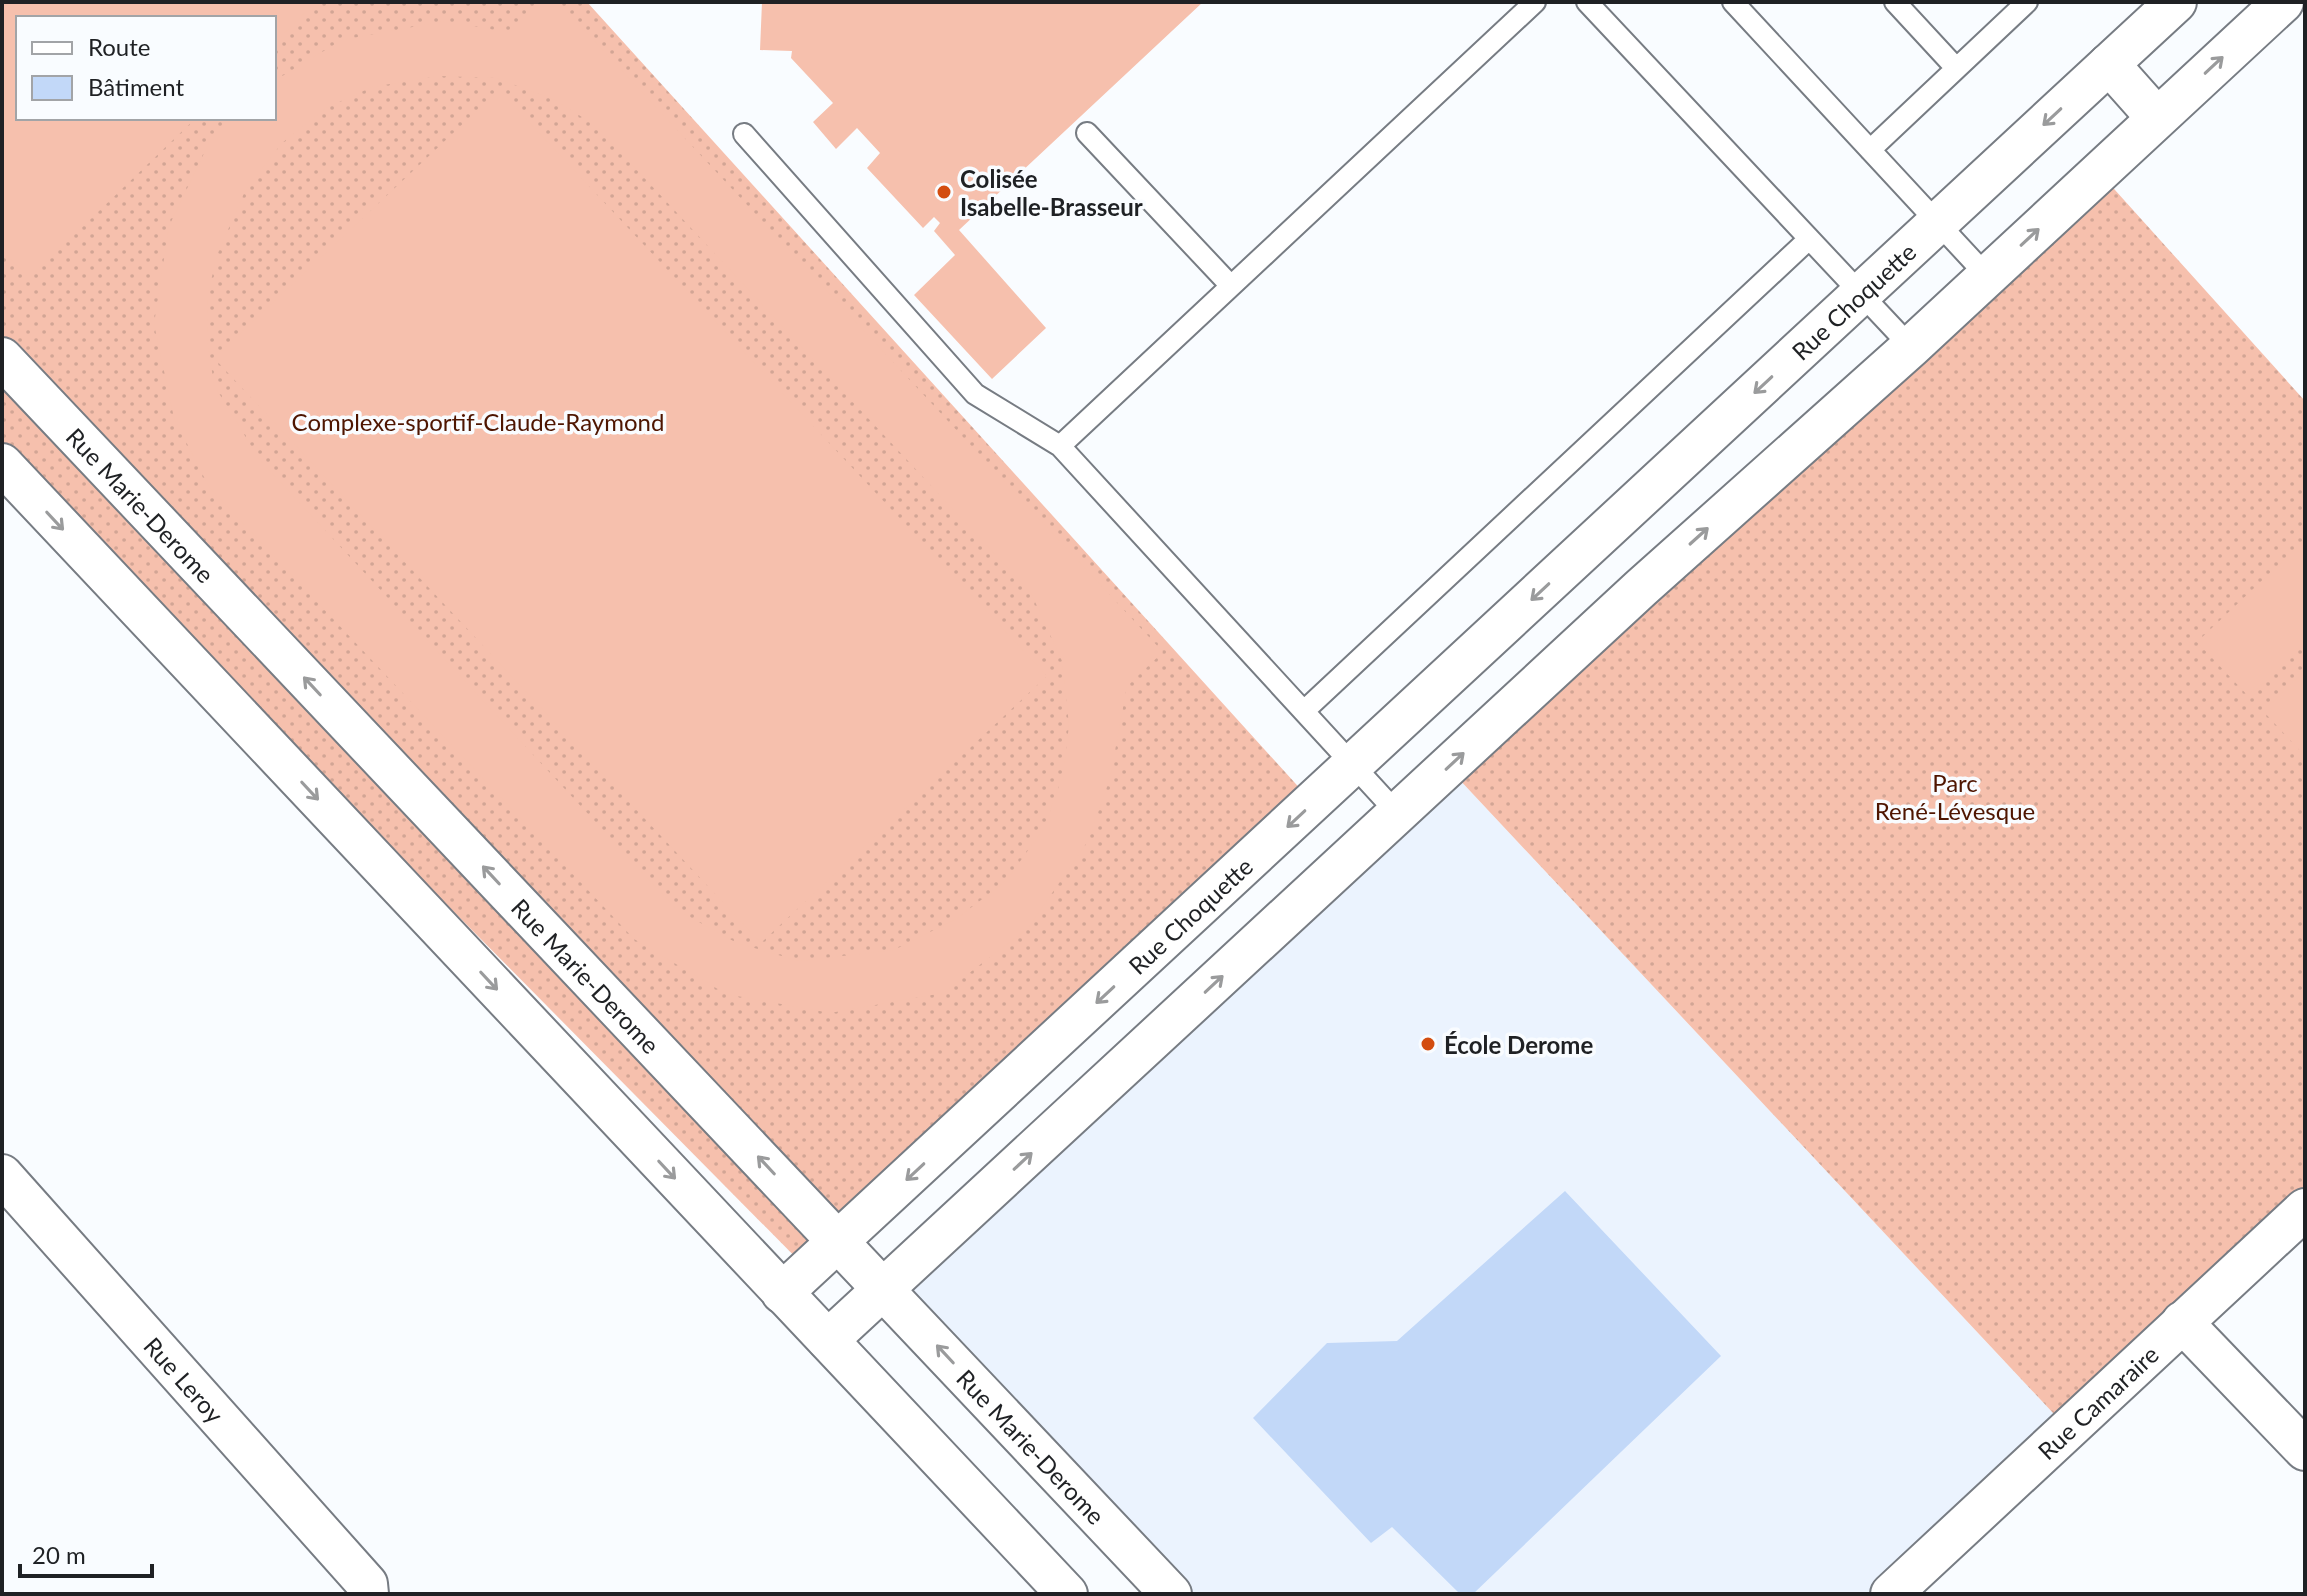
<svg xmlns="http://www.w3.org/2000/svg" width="2307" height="1596" viewBox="0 0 2307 1596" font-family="Lato,sans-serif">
<defs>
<pattern id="grass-dots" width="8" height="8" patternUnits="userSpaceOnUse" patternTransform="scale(2)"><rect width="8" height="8" fill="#f6c0ad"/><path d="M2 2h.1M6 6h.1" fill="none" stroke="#d2a595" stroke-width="1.8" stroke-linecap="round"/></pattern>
</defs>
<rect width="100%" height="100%" fill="#f9fcff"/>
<path fill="#ebf3fe" d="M1457,777L2068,1429L1891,1594H1171L884,1290Z"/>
<path fill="url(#grass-dots)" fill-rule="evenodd" d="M2,2H587L1324,815L819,1281L2,455ZM18,18H274V118H18Z
M2106,180L2305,401V1209L2068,1429L1457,777Z"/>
<path fill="#f6c0ad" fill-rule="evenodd" d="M2,2H316L274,43V18H18V118H196L29,278L2,250Z
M543,2H558L1163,652L1127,686L1110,778L1088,841L1028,928L943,993L830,1013L726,994L634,939L209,487L174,418L154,324L169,226L209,143L234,118H274V81L342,40L445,21L512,33ZM439,76L496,78L555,100L596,126L1031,593L1062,661L1069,725L1063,775L1044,828L1006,881L956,919L894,950L799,961L737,943L677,910L259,459L214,385L207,338L208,294L217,255L245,191L282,143L326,108L372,87Z
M762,2H1203L959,230L1046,328L992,379L914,295L955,255L934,231L940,223L934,217L923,228L867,168L880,153L857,128L836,149L813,122L833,103L791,58L792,51L760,50Z
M499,90L1047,676L761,943L214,358Z
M2305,540V644L2249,697L2197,642Z
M2305,671V756L2263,711Z"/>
<path fill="#c2d8f8" d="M1565,1191L1721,1356L1473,1594H1460L1392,1527L1371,1543L1253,1418L1327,1343L1397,1341Z"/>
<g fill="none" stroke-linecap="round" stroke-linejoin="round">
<defs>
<path id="service" d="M1587,2L1911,347
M1733,2L1987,276
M1895,2L1956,68
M1087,133L1231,286
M744,134L975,394L1060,446
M1870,150L2027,2
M1304,711L1809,239
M1398,814L1060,446L1535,2"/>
<g id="minor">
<path d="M2109,64L2157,118"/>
<path id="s1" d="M2,358L1171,1594"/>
<path d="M2,464L1067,1594"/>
<path id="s2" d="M2,1175L367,1584L368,1594"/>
<path id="s3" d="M782,1293L2176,2"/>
<path d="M2182,1322L2305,1450"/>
<path d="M828,1340L1641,588L1911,347L2283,2"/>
<path id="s4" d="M1891,1594L2305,1209"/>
</g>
</defs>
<use href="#service" stroke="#777c83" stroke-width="24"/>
<use href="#minor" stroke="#777c83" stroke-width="44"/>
<use href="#service" stroke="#fff" stroke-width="20"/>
<use href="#minor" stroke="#fff" stroke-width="40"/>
</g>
<defs><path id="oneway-shaft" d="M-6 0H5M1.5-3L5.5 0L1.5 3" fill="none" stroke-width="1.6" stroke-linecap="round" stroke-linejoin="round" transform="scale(2)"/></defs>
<g stroke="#9a9b9c">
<use href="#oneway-shaft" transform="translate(2214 65) rotate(-43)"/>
<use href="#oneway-shaft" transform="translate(2052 117) rotate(137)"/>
<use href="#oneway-shaft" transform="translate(2030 237) rotate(-43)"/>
<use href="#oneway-shaft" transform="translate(1763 385) rotate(137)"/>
<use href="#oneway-shaft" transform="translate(55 521) rotate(47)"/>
<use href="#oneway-shaft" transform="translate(1699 536) rotate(-42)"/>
<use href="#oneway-shaft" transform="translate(1540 592) rotate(137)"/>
<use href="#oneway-shaft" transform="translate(312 686) rotate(-133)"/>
<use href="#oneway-shaft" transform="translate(1455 761) rotate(-43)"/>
<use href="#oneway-shaft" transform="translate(310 791) rotate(47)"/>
<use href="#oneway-shaft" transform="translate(1296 819) rotate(137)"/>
<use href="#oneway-shaft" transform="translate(491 875) rotate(-133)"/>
<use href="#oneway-shaft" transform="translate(489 981) rotate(47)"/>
<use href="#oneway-shaft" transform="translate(1214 984) rotate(-43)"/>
<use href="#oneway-shaft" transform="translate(1105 995) rotate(137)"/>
<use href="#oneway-shaft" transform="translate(1023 1161) rotate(-43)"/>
<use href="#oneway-shaft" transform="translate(766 1165) rotate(-133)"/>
<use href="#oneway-shaft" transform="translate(667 1170) rotate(47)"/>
<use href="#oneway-shaft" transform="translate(915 1172) rotate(137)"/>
<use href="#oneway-shaft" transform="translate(945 1354) rotate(-133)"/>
</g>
<g fill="#d34d10" stroke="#f9fcff" stroke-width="3">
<circle cx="944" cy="192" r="8"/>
<circle cx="1428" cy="1044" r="8"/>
</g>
<g text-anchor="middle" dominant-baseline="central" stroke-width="7" stroke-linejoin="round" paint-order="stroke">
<g font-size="24" font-weight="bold" fill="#1f2124" stroke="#f9fcff" text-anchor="start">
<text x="960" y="178">Colisée<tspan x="960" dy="28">Isabelle-Brasseur</tspan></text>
<text x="1444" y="1044">École Derome</text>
</g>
<g font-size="24" fill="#1f2124" stroke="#f9fcff">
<text stroke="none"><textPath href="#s3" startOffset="1460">Rue Choquette</textPath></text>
<text stroke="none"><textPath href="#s1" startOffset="202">Rue Marie-Derome</textPath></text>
<text stroke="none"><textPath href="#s3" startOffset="556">Rue Choquette</textPath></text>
<text stroke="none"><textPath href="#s1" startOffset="850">Rue Marie-Derome</textPath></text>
<text stroke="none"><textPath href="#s2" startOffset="274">Rue Leroy</textPath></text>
<text stroke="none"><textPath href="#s4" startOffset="282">Rue Camaraire</textPath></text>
<text stroke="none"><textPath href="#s1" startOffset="1498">Rue Marie-Derome</textPath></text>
</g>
<g font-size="24" fill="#4e1500" stroke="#f9fcff">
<text x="478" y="421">Complexe-sportif-Claude-Raymond</text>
<text x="1955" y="782">Parc<tspan x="1955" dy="28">René-Lévesque</tspan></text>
</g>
</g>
<rect width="2307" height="1596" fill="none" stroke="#1f2124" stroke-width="8"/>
<rect x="16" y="16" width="260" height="104" fill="#f9fcff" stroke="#a2a4a7" stroke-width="2"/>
<rect x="32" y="42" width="40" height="12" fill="#ffffff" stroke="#a2a4a7" stroke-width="2"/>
<text x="88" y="56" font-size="24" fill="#1f2124">Route</text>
<rect x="32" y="76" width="40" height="24" fill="#c2d8f8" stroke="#a2a4a7" stroke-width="2"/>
<text x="88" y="96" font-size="24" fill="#1f2124">Bâtiment</text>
<path d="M20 1564v12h132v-12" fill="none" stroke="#1f2124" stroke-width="4"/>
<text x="32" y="1564" font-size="24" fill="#1f2124" stroke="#f9fcff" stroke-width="6" paint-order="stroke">20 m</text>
</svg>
